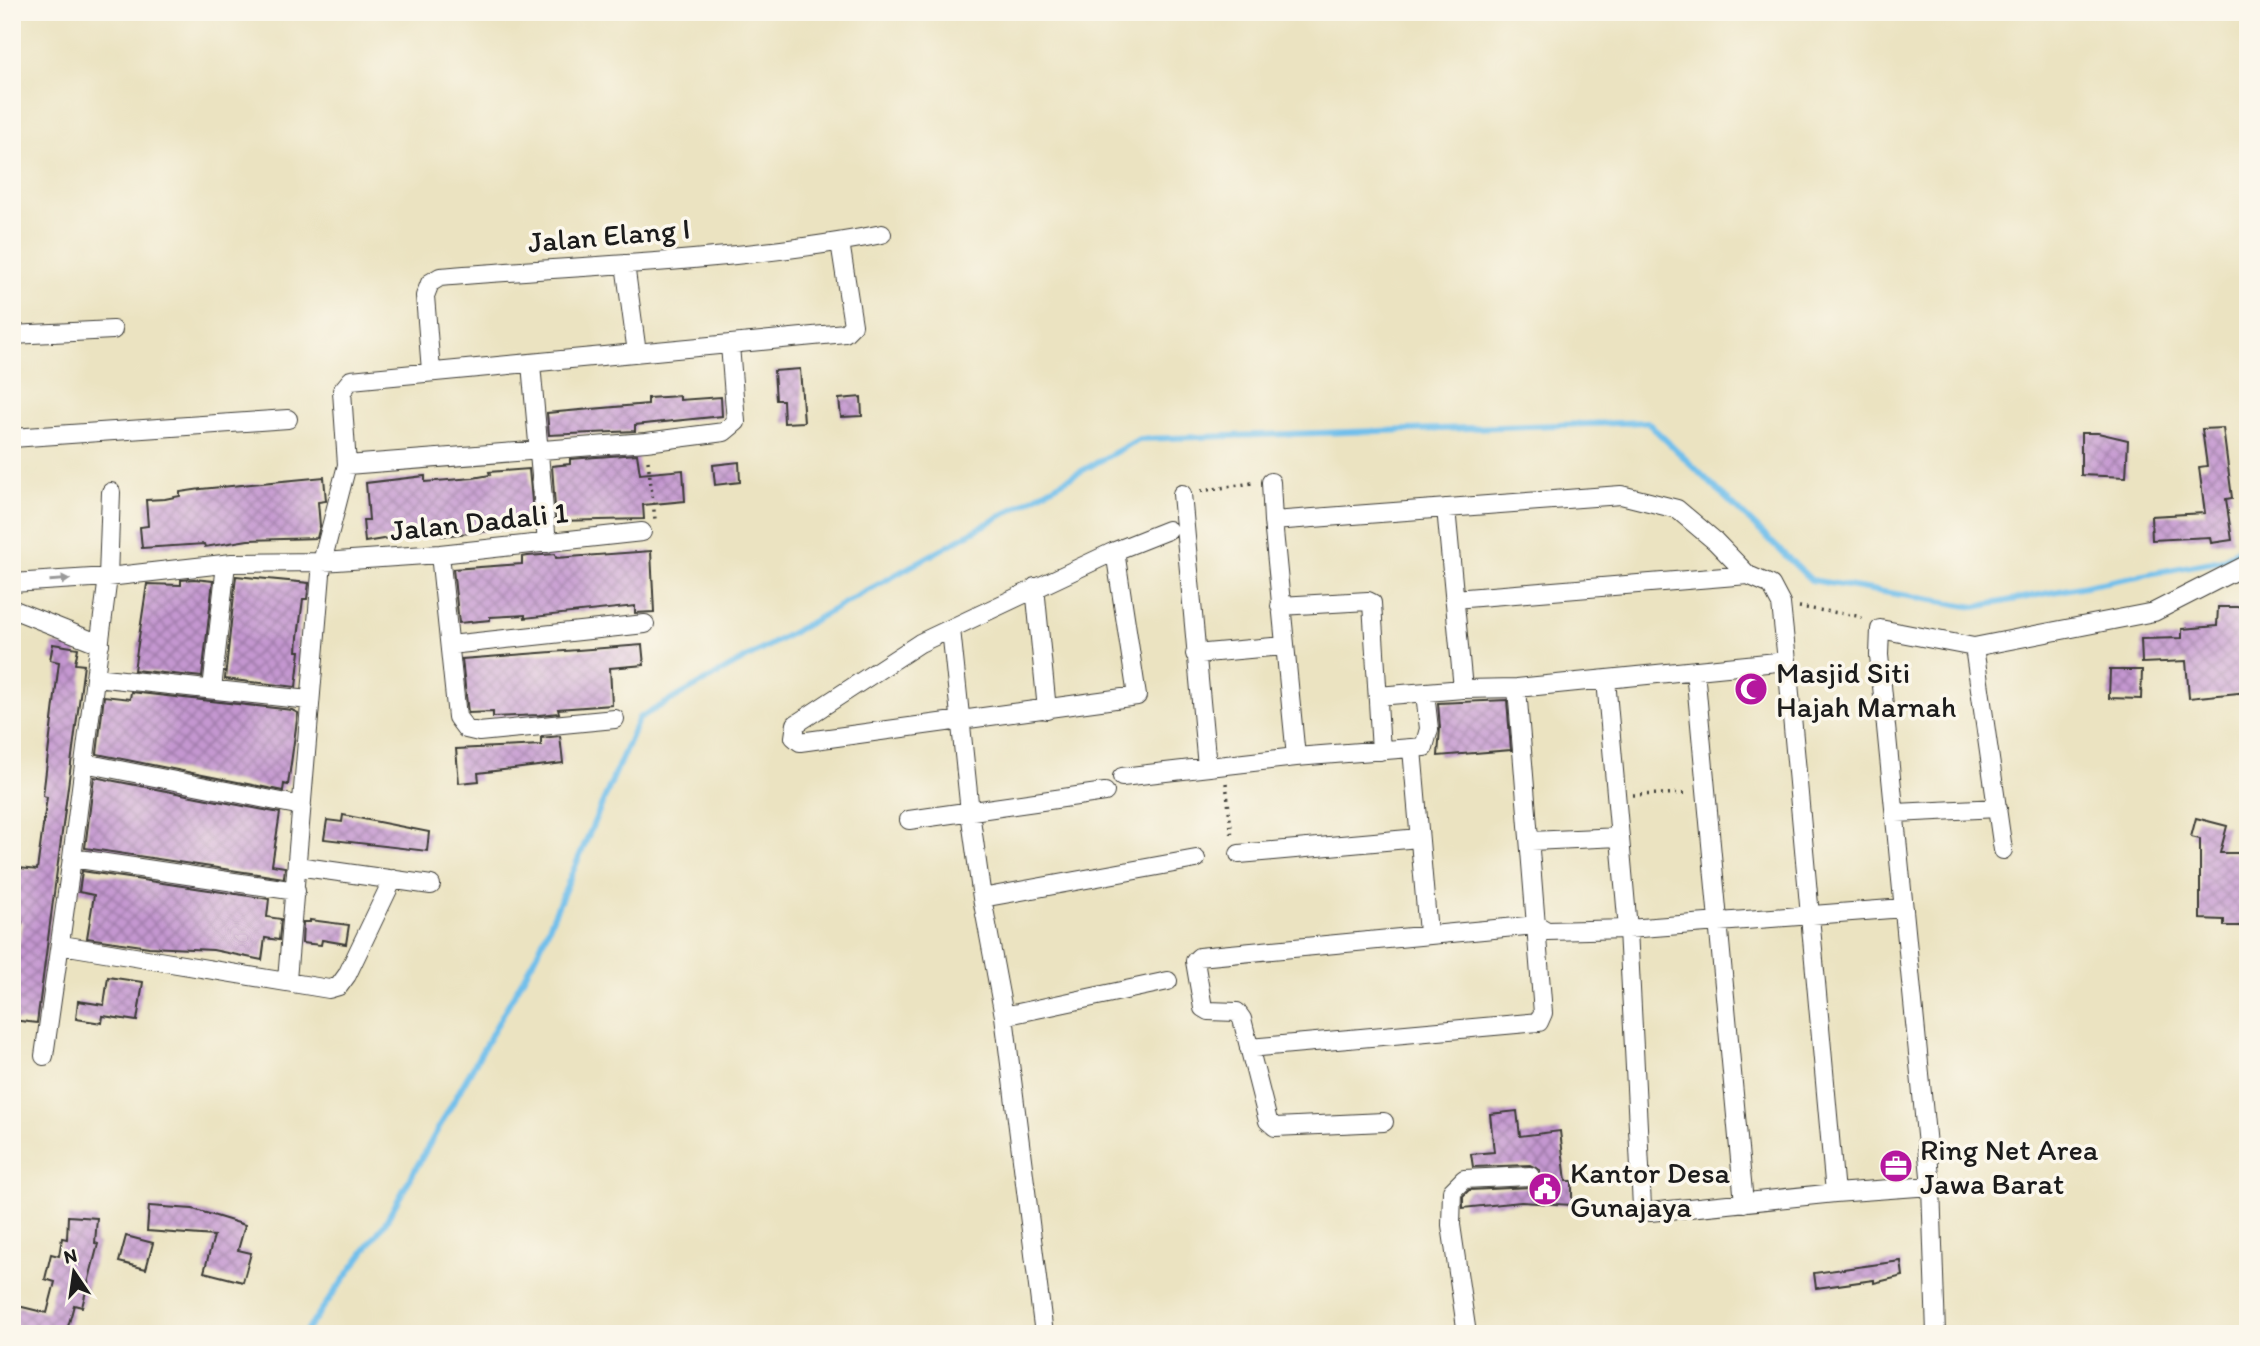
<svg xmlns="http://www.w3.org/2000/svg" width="2260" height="1346" viewBox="0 0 2260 1346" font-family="Itim,sans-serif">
<defs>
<pattern id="building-cross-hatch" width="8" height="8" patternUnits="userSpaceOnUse" patternTransform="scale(1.75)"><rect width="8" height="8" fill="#c497d0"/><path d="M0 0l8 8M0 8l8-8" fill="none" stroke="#9e7aa8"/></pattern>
</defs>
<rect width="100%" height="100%" fill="#fbf7ec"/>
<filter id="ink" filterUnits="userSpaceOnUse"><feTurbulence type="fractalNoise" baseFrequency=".0143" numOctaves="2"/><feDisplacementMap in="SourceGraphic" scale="14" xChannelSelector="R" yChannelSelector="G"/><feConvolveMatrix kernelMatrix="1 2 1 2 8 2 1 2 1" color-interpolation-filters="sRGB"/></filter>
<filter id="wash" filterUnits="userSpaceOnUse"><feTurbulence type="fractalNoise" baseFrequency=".00686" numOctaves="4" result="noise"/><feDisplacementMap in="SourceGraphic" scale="28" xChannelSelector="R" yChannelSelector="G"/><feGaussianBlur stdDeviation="1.57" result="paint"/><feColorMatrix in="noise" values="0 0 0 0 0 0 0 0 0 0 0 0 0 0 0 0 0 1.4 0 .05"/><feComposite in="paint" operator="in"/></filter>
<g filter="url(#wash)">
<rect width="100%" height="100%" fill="#ebe3c1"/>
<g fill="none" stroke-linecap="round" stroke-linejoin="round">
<path stroke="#71bfeb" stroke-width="6" d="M304,1334L385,1223L539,950L639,718L1139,439L1647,422L1811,580L1975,607L2222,560L2248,543"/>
</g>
<g id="blocks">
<path fill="url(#building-cross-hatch)" d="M800,369L804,422L784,423L783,400H776L774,371Z
M680,396V400L721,397L722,416L635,425V431L549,435L547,413L648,404V398Z
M861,397L862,416L841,417L839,399Z
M2223,428L2232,498L2226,499L2232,540L2211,543L2210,537L2152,540L2151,516L2205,513L2199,467L2207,466L2202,429Z
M2081,433H2098L2128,440L2126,477L2081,475Z
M637,454L640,474L683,470L685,501L643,505L644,519L556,521L552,466L570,464V459Z
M739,462L740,482L715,485L713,465Z
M529,469L534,523H527L528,527L441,536L440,532L407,535L365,542L363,520H369L366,483L425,476V482L473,478L490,475L489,472Z
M324,477L326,501L318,502L320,526L317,538L248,540L205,547L204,544L142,548L140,527L148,526L146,500L165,499L180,496V492L201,489Z
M651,551L654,612L635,613V606L525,618V615L490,617V620L459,623L453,569L522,564V557L528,556L555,554L556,558Z
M236,576L309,583L307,599H303L298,637L297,651H300L296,687L225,679Z
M194,579L213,581L202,677L134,670L147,584L181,585V580Z
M2218,607H2248V692L2189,698L2186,661L2142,663L2141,639L2182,638V629L2217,626Z
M53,644L78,648L75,664L84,665L37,1023L12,1020V961L16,962L22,922L12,920V903H15L20,868L37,870L47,797L43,796L59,662L50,660Z
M642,645L644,665L610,668L612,705L558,709L559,713L539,715L493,717V712L468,713L462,659Z
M2110,670H2142L2141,699L2109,698Z
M131,692L292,710L298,713L288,785L284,784L283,791L97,754L104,696L130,699Z
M1507,700L1511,750L1438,756L1440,728L1438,703Z
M560,736L563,763L478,773L479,781L459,783L456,749L541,745V738Z
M94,777L280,813L272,865L285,867L284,878L85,848Z
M343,815L429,832L427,851L324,839L327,820L342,822Z
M2196,818L2227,826L2220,853H2248L2244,926H2224V920L2200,919V839L2191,837Z
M82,871L269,899L267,917L281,919L279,940L265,938L262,960L213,950L149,947L87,938L94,895L79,892Z
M310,920L349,925L346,944L322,940L321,945L302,943L303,922H310Z
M108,977L143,982L137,1021L103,1016L102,1023L76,1019L78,1001L104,1005Z
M1517,1111L1520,1136L1560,1131L1566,1181H1572V1205L1521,1202L1463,1208V1196L1469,1190L1531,1187L1540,1182V1170L1530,1165L1473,1167L1471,1154L1494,1152L1490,1114Z
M149,1206L193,1209L245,1225L238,1250L251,1253L243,1282L204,1272L214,1236L147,1231Z
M68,1216L97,1218L95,1243L98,1244L82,1307L74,1305L66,1334H26L12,1330L18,1306L47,1313L55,1282L45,1279L51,1254L59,1256L62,1238L67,1239Z
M126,1236L153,1243L146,1269L119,1262Z
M1901,1261L1903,1276L1874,1283V1280L1816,1288L1814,1273Z"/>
</g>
</g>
<g filter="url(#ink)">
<use href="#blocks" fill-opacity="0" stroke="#3b3a35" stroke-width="2"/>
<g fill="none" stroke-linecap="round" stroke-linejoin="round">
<defs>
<path id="minor" d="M625,264L637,353
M12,335L113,330
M531,364L547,543
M431,371L425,296L430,283L440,277C584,265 741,262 882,234
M12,438L288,419
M347,465L646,442L724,432L736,422L730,345
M1271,482L1273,521
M111,492L108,577L72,858L296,891
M1182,494L1207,767
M1446,508L1463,689
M1115,551L1137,696L800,742L794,737L796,724L920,643L1115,551L1168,530
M440,554L457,717L466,729L479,732L615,719
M12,583L108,577L232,563L322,562L440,554L642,532
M1035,587L1047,710
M1454,599L1748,575L1771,585L1781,604L1787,661L1835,1193L1650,1212L1642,1207L1628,929L1606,680
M1280,606L1368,601L1372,603L1381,751
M12,609L100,644
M951,629L970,812L982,898L1004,1016L1044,1334
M450,645L645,624
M1974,647L2003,850
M1195,654L1283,646
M1695,670L1744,1203
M95,677L309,700
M212,689L226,564
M1378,696L1463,689L1517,688L1787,661
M1412,749L1428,933
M1296,757L1273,521L1621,495L1677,509L1715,541L1748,575
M84,763L302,806
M1122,777L1296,757L1424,747L1429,729L1425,693
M1896,813L1998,808
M909,820L1105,792
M1531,841L1620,837
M1239,854L1419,838
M297,866L431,885
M982,898L1196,859
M62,945L329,989L339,986L347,975L393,879
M287,980L322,562L347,465L342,391L351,380L845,333L853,325L840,242
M1004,1016L1168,981
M1249,1048L1539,1022L1543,1013L1517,688
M44,1056L72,858
M1384,1122L1275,1127L1268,1121L1242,1019L1237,1012L1208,1011L1203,1008L1195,961L1199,957L1537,925L1547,931L1628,929L1904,908
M1835,1193L1931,1186
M1467,1334L1451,1225L1452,1191L1464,1179L1530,1176
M1936,1334L1931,1186L1879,655L1880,629L1974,647L2154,612L2248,564"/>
</defs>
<use href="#minor" stroke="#3b3a35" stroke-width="20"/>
<path stroke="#3b3a35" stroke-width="3.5" stroke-dasharray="2 5" stroke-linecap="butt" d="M648,461L655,519
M1201,491L1252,483
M1799,607L1858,616L1866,621
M1226,783L1232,837
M1633,795L1688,793"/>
<use href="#minor" stroke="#fff" stroke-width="18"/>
</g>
<defs><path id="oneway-solid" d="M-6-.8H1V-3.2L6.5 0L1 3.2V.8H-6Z" transform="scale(1.75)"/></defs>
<use fill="#999" href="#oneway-solid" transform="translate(60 580) rotate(-4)"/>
</g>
<defs>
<symbol id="mosque-disc" viewBox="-11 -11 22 22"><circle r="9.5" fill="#b5179e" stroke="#fbf7ec"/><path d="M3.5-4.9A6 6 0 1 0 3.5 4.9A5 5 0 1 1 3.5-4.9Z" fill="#fff"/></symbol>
<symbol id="office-disc" viewBox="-11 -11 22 22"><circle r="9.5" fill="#b5179e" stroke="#fbf7ec"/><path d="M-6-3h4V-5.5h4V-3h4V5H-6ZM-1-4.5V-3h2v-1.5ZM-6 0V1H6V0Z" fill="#fff"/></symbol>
<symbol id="civic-disc" viewBox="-11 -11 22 22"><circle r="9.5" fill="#b5179e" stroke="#fbf7ec"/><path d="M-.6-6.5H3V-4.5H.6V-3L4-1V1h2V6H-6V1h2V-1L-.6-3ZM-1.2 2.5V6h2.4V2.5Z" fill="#fff"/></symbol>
</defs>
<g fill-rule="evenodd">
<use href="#mosque-disc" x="1732" y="670" width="38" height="38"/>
<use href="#office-disc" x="1877" y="1147" width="38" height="38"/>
<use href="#civic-disc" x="1526" y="1170" width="38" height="38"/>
</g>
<g text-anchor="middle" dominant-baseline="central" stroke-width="7" stroke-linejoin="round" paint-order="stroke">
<g font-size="30" fill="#1c1c1c" stroke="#fbf7ec">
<text transform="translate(609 235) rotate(-5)">Jalan Elang I</text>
<text transform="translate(479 521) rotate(-6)">Jalan Dadali 1</text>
</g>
<g font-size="30" fill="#1c1c1c" stroke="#fbf7ec" text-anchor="start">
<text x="1776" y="672">Masjid Siti<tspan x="1776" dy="34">Hajah Marnah</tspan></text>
<text x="1920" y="1149">Ring Net Area<tspan x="1920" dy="34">Jawa Barat</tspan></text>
<text x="1570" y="1172">Kantor Desa<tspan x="1570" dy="34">Gunajaya</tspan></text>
</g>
</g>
<rect width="2260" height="1346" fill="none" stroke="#fbf7ec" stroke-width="42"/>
<g transform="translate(74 1272) rotate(347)" stroke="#fbf7ec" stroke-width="5" paint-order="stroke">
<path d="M0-5L12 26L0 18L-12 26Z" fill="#1c1c1c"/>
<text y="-10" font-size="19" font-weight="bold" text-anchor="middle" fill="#1c1c1c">N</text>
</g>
</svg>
